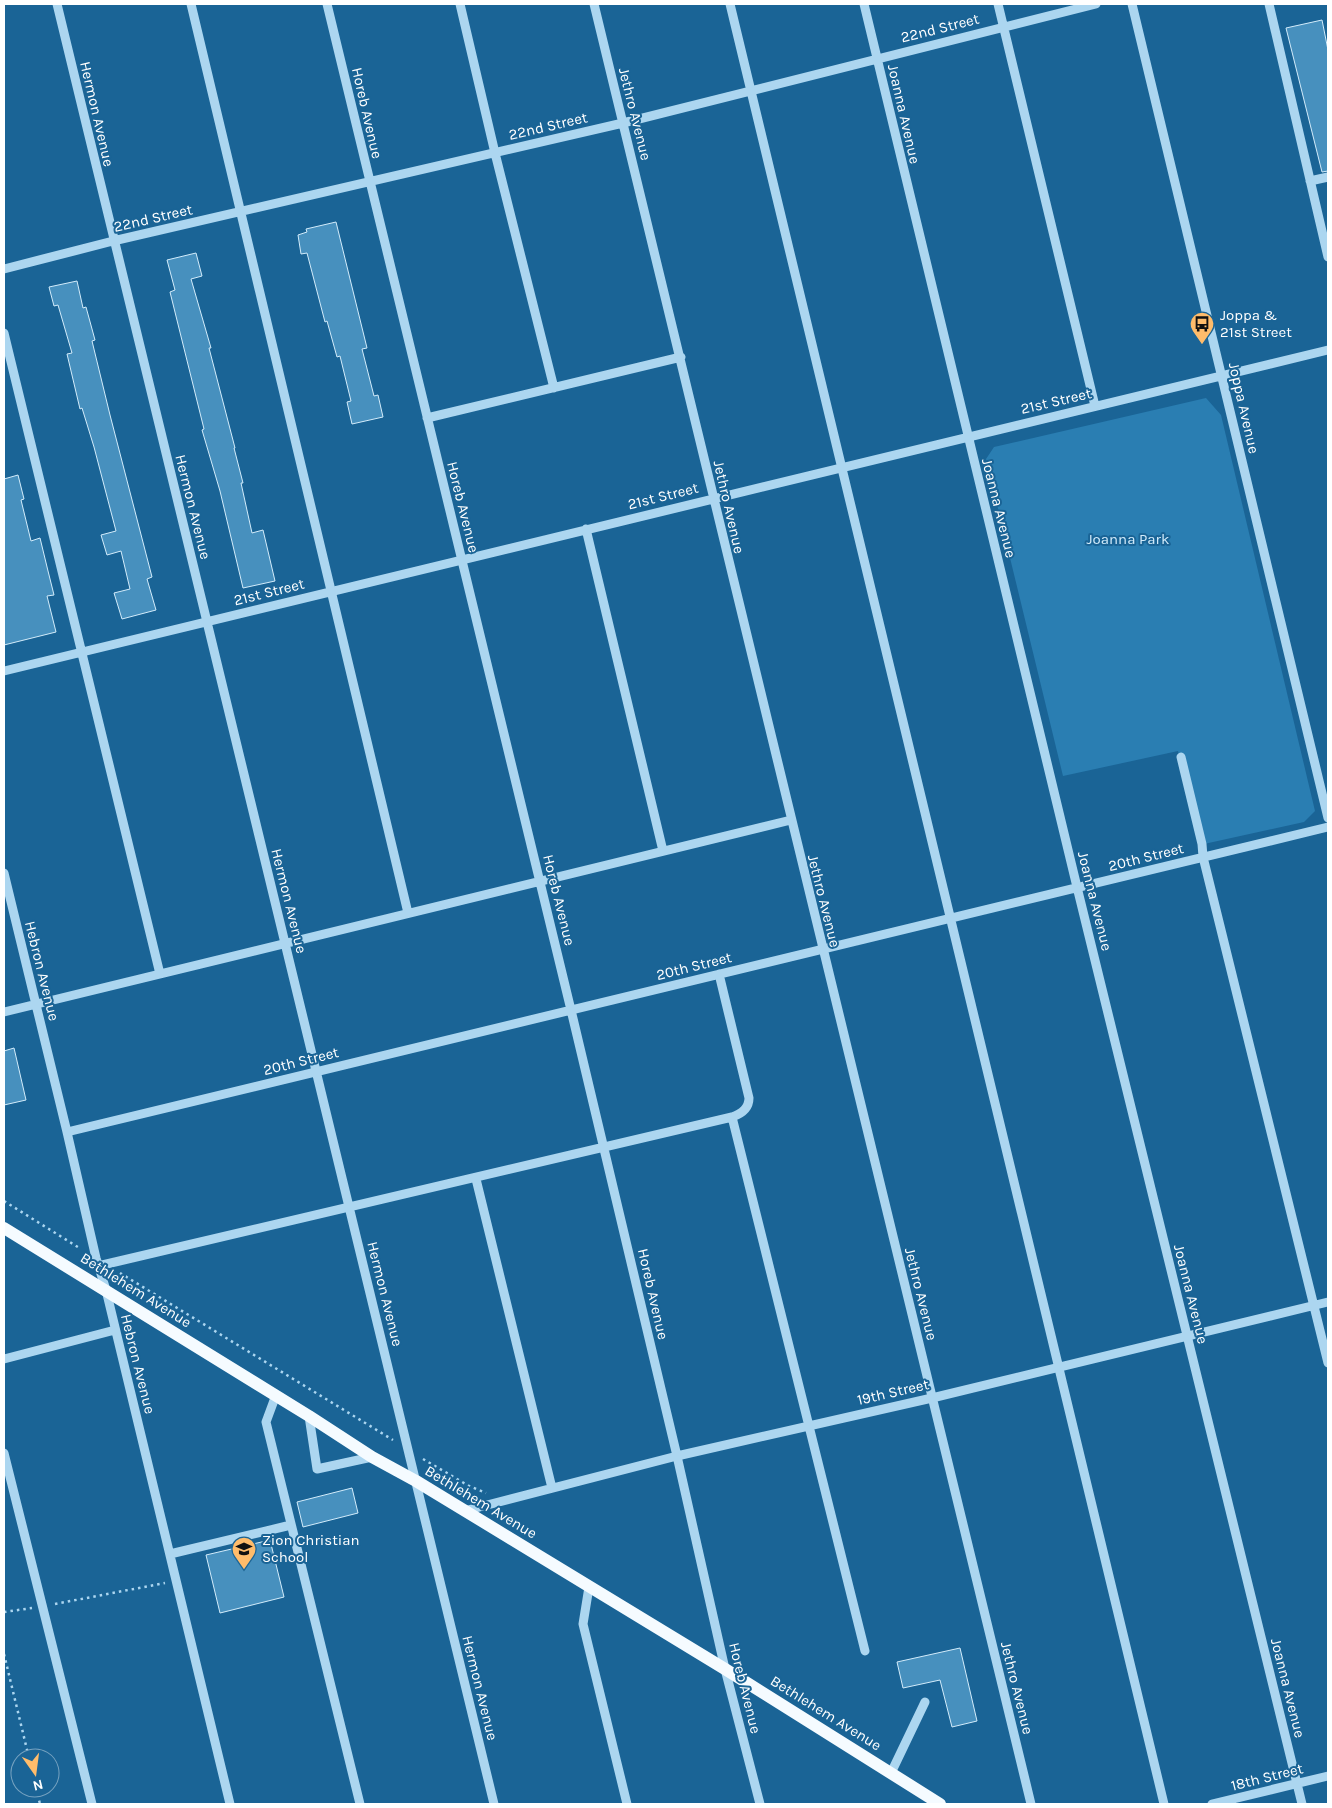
<svg xmlns="http://www.w3.org/2000/svg" width="1332" height="1808" viewBox="0 0 1332 1808" font-family="Karla,sans-serif">
<rect width="100%" height="100%" fill="#1a6496"/>
<path fill="#2a7eb2" d="M1206,398L1221,415L1315,811L1304,822L1204,844L1178,751L1063,776L986,459L994,447Z"/>
<path fill="#4790be" stroke="#d3ecfb" d="M1322,20L1328,50V171L1322,172L1286,28Z
M336,222L367,348L362,349L374,396L378,395L383,417L352,424L347,402L351,401L340,356L337,357L327,321L325,322L307,253L301,254L298,235L307,232L306,229Z
M196,253L202,276L191,279L211,348H209L235,448H234L243,483H241L252,533L263,530L275,581L243,588L220,491L202,430L204,429L170,292L175,290L167,260Z
M77,281L83,308L86,307L95,340L92,341L110,415L152,577L147,579L156,610L122,619L114,593L130,589L121,551L107,555L101,535L116,531L94,447L82,408L80,409L67,354L72,353L58,305L54,306L49,287Z
M18,475L24,499L21,500L31,541L40,538L48,571L54,595L47,596L56,632L4,645V479Z
M14,1048L26,1100L4,1105V1051Z
M352,1488L358,1513L303,1527L297,1502Z
M270,1540L284,1597L220,1613L206,1555Z
M960,1648L977,1721L952,1727L940,1680L903,1688L897,1662Z"/>
<g fill="none" stroke-linecap="round" stroke-linejoin="round">
<path stroke="#acd6f0" stroke-width="2.5" stroke-dasharray="2.5 4" stroke-linecap="butt" d="M4,1201L81,1249
M120,1273L393,1440
M423,1459L469,1486L486,1493
M55,1604L165,1583
M4,1612L32,1608
M4,1654L29,1758
M36,1788L40,1804"/>
<path stroke="#acd6f0" stroke-width="9" d="M57,4L494,1804
M191,4L408,913
M327,4L571,1010L677,1456L725,1669L760,1804
M460,4L495,153L554,388
M594,4C740,604 884,1204 1031,1804
M730,4L1164,1804
M864,4L1077,887L1302,1804
M998,4L1095,406
M1132,4L1328,818
M1269,4L1328,257
M1310,181L1328,177
M4,269L113,241L623,123L1096,4
M4,333L160,974
M427,418L681,357
M586,529L663,851
M4,671L1328,350
M1181,757L1202,844L1203,857L1328,1363
M4,873L67,1132L96,1258L106,1290L230,1804
M4,1012L791,820
M732,1117L865,1651
M67,1132L1328,827
M476,1179L552,1488
M98,1266L732,1117C741,1114 749,1109 749,1098L719,974
M4,1359L115,1330
M276,1395L266,1422L360,1804
M309,1416L317,1469L372,1457
M4,1453L92,1804
M464,1511L677,1456L932,1398L1328,1302
M170,1554L291,1525
M589,1587L583,1624L627,1804
M891,1773L925,1702
M1212,1804L1328,1776"/>
<path stroke="#f5fbff" stroke-width="12" d="M4,1228L309,1416L372,1457L416,1481L725,1669L940,1804"/>
</g>
<defs>
<symbol id="bus-pin" viewBox="-11 -11 22 30"><path d="M0 17L-7.5 6A9.5 9.5 0 1 1 7.5 6Z" fill="#ffbc6b" stroke="#1a6496"/><path d="M-5-6H5V4H4V6H2V4H-2V6H-4V4H-5ZM-3.5-4V0h7V-4ZM-3.5 1.2v1.5H-2V1.2ZM2 1.2v1.5H3.5V1.2Z" fill="#111"/></symbol>
<symbol id="school-pin" viewBox="-11 -11 22 30"><path d="M0 17L-7.5 6A9.5 9.5 0 1 1 7.5 6Z" fill="#ffbc6b" stroke="#1a6496"/><path d="M0-5L7-2L0 1L-7-2ZM-4 1L0 2.5L4 1V4Q0 6-4 4Z" fill="#111"/></symbol>
</defs>
<g fill-rule="evenodd">
<use href="#bus-pin" x="1188" y="310" width="28" height="38"/>
<use href="#school-pin" x="230" y="1535" width="28" height="38"/>
</g>
<g text-anchor="middle" dominant-baseline="central" stroke-width="4" stroke-linejoin="round" paint-order="stroke">
<g font-size="15" fill="#fff" stroke="#1a6496">
<text transform="translate(940 28) rotate(-14)">22nd Street</text>
<text transform="translate(367 113) rotate(77)">Horeb Avenue</text>
<text transform="translate(97 114) rotate(77)">Hermon Avenue</text>
<text transform="translate(635 114) rotate(76)">Jethro Avenue</text>
<text transform="translate(904 114) rotate(77)">Joanna Avenue</text>
<text transform="translate(548 126) rotate(-13)">22nd Street</text>
<text transform="translate(153 218) rotate(-13)">22nd Street</text>
<text transform="translate(1056 401) rotate(-13)">21st Street</text>
<text transform="translate(1244 408) rotate(77)">Joppa Avenue</text>
<text transform="translate(663 496) rotate(-14)">21st Street</text>
<text transform="translate(193 507) rotate(76)">Hermon Avenue</text>
<text transform="translate(463 507) rotate(76)">Horeb Avenue</text>
<text transform="translate(729 507) rotate(77)">Jethro Avenue</text>
<text transform="translate(999 508) rotate(76)">Joanna Avenue</text>
<text transform="translate(269 592) rotate(-14)">21st Street</text>
<text transform="translate(1146 857) rotate(-14)">20th Street</text>
<text transform="translate(559 900) rotate(76)">Horeb Avenue</text>
<text transform="translate(289 901) rotate(76)">Hermon Avenue</text>
<text transform="translate(824 901) rotate(76)">Jethro Avenue</text>
<text transform="translate(1095 901) rotate(76)">Joanna Avenue</text>
<text transform="translate(694 966) rotate(-14)">20th Street</text>
<text transform="translate(42 971) rotate(76)">Hebron Avenue</text>
<text transform="translate(301 1061) rotate(-14)">20th Street</text>
<text transform="translate(136 1290) rotate(32)">Bethlehem Avenue</text>
<text transform="translate(385 1294) rotate(76)">Hermon Avenue</text>
<text transform="translate(653 1294) rotate(77)">Horeb Avenue</text>
<text transform="translate(921 1294) rotate(76)">Jethro Avenue</text>
<text transform="translate(1191 1294) rotate(76)">Joanna Avenue</text>
<text transform="translate(138 1364) rotate(76)">Hebron Avenue</text>
<text transform="translate(893 1392) rotate(-13)">19th Street</text>
<text transform="translate(481 1502) rotate(31)">Bethlehem Avenue</text>
<text transform="translate(480 1688) rotate(76)">Hermon Avenue</text>
<text transform="translate(745 1688) rotate(76)">Horeb Avenue</text>
<text transform="translate(1017 1688) rotate(76)">Jethro Avenue</text>
<text transform="translate(1288 1688) rotate(76)">Joanna Avenue</text>
<text transform="translate(826 1713) rotate(32)">Bethlehem Avenue</text>
<text transform="translate(1267 1777) rotate(-14)">18th Street</text>
</g>
<g font-size="15" fill="#fff" stroke="#1a6496" text-anchor="start">
<text x="1220" y="315">Joppa &amp;<tspan x="1220" dy="17">21st Street</tspan></text>
<text x="262" y="1540">Zion Christian<tspan x="262" dy="17">School</tspan></text>
</g>
<g font-size="15" fill="#d3ecfb" stroke="#1a6496">
<text x="1128" y="539">Joanna Park</text>
</g>
</g>
<rect width="1332" height="1808" fill="none" stroke="#ffffff" stroke-width="10"/>
<g transform="translate(35 1773) rotate(166)"><circle r="24" fill="#1a6496" stroke="#76a2c0"/>
<path d="M0-4L9 19L0 12L-9 19Z" fill="#ffbc6b"/>
<text y="-8" font-size="14" font-weight="bold" text-anchor="middle" fill="#ffffff">N</text>
</g>
</svg>
